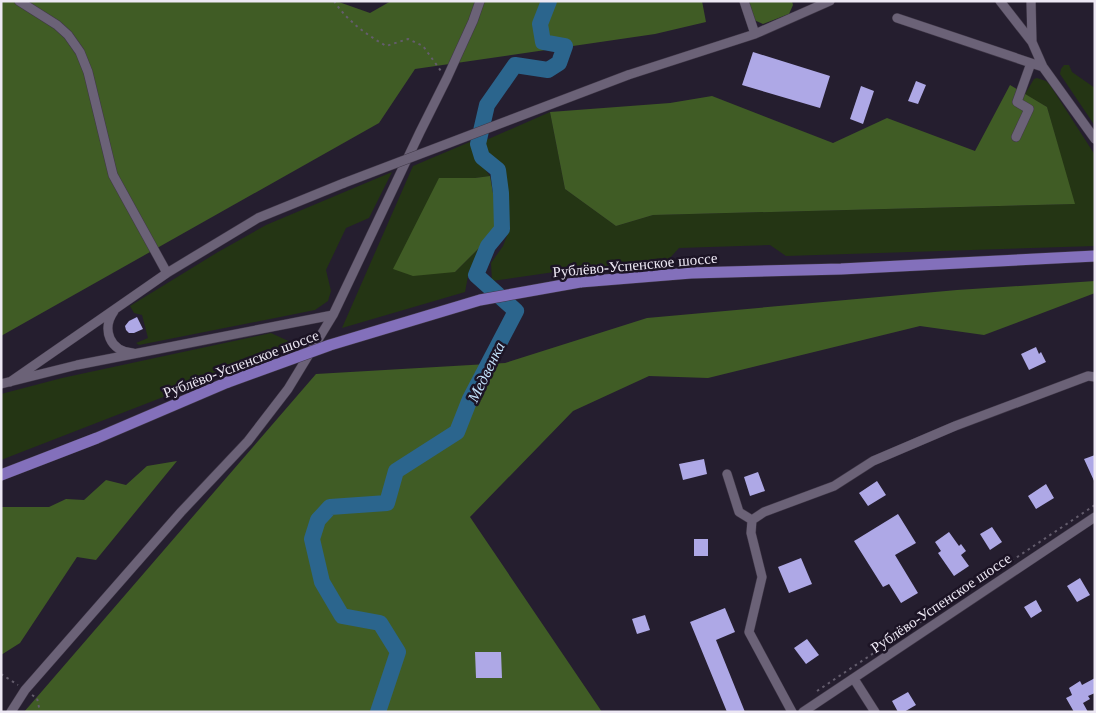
<svg xmlns="http://www.w3.org/2000/svg" width="1096" height="713" viewBox="0 0 1096 713" font-family="Georgia,serif">
<rect width="100%" height="100%" fill="#251e2f"/>
<path fill="#243514" d="M1064,65H1069L1072,72L1095,88V126L1060,74L1061,69Z
M1037,78L1046,81L1050,85L1095,155V246L786,256L770,245L679,248L668,260L575,269L492,281L491,263L503,246L510,228L503,168L486,152V140L550,112L565,189L616,226L653,215L1074,204L1047,107L1025,94L1034,79Z
M472,141L476,157L490,176L475,178H439L455,272L486,241L469,271L465,292L342,328L413,166Z
M392,172L369,218L346,228L326,270L331,291L328,301L315,310L139,345L136,343L148,338L142,315L134,313L130,306L218,252L266,225Z
M271,333L297,345L1,460V394L62,378Z"/>
<path fill="#405c25" d="M1,1H336L370,13L391,1H702L706,22L655,34L415,69L379,123L1,336Z
M748,1H792L793,5L789,14L763,24L754,20Z
M1010,85L1047,107L1075,204L653,215L616,226L565,189L550,112L670,103L712,96L833,143L887,118L975,151Z
M490,176L498,222L486,241L455,272L413,276L393,269L439,178H475Z
M1095,281V293L984,335L920,326L708,378L649,376L573,411L470,517L602,712H24L316,374L505,363L647,318L957,290Z
M177,461L96,560L77,557L20,643L1,655V507H49L66,499L84,500L106,480L126,485L147,466Z"/>
<g fill="none" stroke-linecap="round" stroke-linejoin="round">
<path stroke="#2b658d" stroke-width="16" d="M378,712L398,652L380,623L342,616L322,582L312,539L318,520L330,507L387,503L396,471L457,432L470,399L516,311L476,275L488,246L502,229L501,193L498,170L482,157L478,144L487,105L515,65L548,70L559,63L565,46L543,42L540,24L549,1"/>
</g>
<path fill="#aea8e6" d="M753,52L830,76L820,108L742,85Z
M916,81L926,85L918,104L908,101Z
M861,86L874,91L863,124L850,119Z
M137,317L143,329L134,333H129L126,330L125,326L129,321Z
M1036,347L1039,354L1041,352L1046,362L1029,370L1021,354Z
M1095,455V483L1084,459Z
M704,459L707,474L683,480L679,464Z
M758,472L765,491L750,496L744,477Z
M877,481L886,495L868,506L859,493Z
M1046,484L1054,498L1036,509L1028,496Z
M898,514L916,543L895,555L918,593L901,603L889,584L883,587L854,541Z
M992,527L1002,542L990,550L980,534Z
M949,532L959,546L961,544L966,551L961,555L969,566L954,576L938,553L941,551L935,542Z
M694,539H708V556H694Z
M801,558L812,584L789,593L778,567Z
M1080,578L1090,595L1077,602L1067,586Z
M1036,600L1042,611L1031,618L1024,607Z
M725,608L735,632L716,640L745,712H727L690,622Z
M645,615L650,630L637,634L632,619Z
M807,639L819,655L806,664L794,648Z
M475,652H501L502,678H476Z
M1095,678V693L1088,696L1090,699L1083,703L1088,712H1074L1066,698L1072,695L1069,688L1080,681L1082,685Z
M908,692L916,705L904,712H898L892,701Z"/>
<g fill="none" stroke-linecap="round" stroke-linejoin="round">
<defs>
<path id="minor" d="M19,1L57,25L68,35L80,52L88,72L113,175L167,273
M744,1L755,34
M1000,1L1032,42L1043,67L1095,139
M1031,1L1032,42
M897,18L1043,67
M628,75L755,34L830,1
M1016,137L1029,109L1017,102L1031,63
M114,311C101,329 110,352 133,353
M10,382L167,273L258,218L344,183
M1,384L77,365L333,315
M727,474L739,512L752,520
M854,679L875,712
M11,712L25,690L181,512L248,441L288,389L333,315L420,132L447,78L473,21L480,1
M792,712L749,632L762,577L751,533L752,520L764,512L834,486L873,461L955,426L1088,376L1095,377
M803,712L1095,517"/>
<path id="major" d="M580,282L691,273L841,269L1095,256
M1,475L97,438L228,382"/>
</defs>
<use href="#minor" stroke="#403848" stroke-width="10"/>
<use href="#major" stroke="#403848" stroke-width="12"/>
<path stroke="#645d6d" stroke-width="2" stroke-dasharray="2.5 4" stroke-linecap="butt" d="M334,1C348,22 366,34 386,46L408,39L423,46L441,71
M1,674L18,685
M817,691L1095,505
M32,695L37,698L40,712"/>
<use href="#minor" stroke="#6b6277" stroke-width="9"/>
<use href="#major" stroke="#8370bb" stroke-width="11"/>
<defs>
<path id="minor-bridge" d="M344,183L628,75"/>
<path id="major-bridge" d="M228,382L330,345L480,300L580,282"/>
</defs>
<use href="#minor-bridge" stroke="#403848" stroke-width="10" stroke-linecap="butt"/>
<use href="#major-bridge" stroke="#403848" stroke-width="12" stroke-linecap="butt"/>
<use href="#minor-bridge" stroke="#6b6277" stroke-width="9"/>
<use href="#major-bridge" stroke="#8370bb" stroke-width="11"/>
</g>
<g text-anchor="middle" dominant-baseline="central" stroke-width="5" stroke-linejoin="round" paint-order="stroke">
<g font-size="15" fill="#ede8f4" stroke="#1c1425">
<text transform="translate(635 265) rotate(-5)">Рублёво-Успенское шоссе</text>
<text transform="translate(241 364) rotate(-21)">Рублёво-Успенское шоссе</text>
<text transform="translate(941 603) rotate(-34)">Рублёво-Успенское шоссе</text>
</g>
<g font-size="16" font-style="italic" fill="#c0dff8" stroke="#1c1425">
<text transform="translate(486 372) rotate(-64)">Медвенка</text>
</g>
</g>
<rect width="1096" height="713" fill="none" stroke="#ede8f4" stroke-width="5"/>
</svg>
